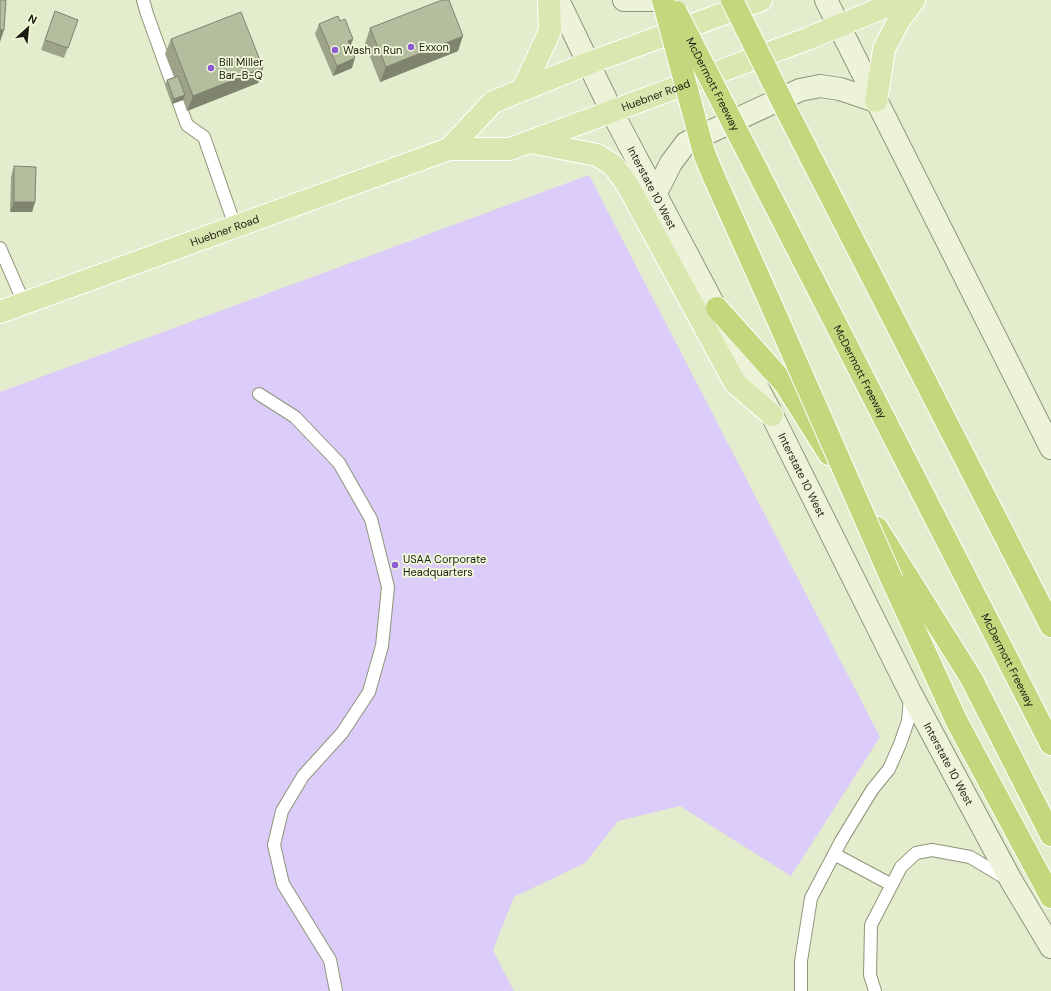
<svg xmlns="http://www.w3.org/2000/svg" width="1051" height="991" viewBox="0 0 1051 991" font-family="'DM Sans',sans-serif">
<rect width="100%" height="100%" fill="#e3eccc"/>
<path fill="#dbccf9" d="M589,175L880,737L791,876L680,806L618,821L585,863L514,897L493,950L514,991H0V392Z"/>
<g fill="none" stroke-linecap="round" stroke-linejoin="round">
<defs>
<path id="lane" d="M143,0L147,14L187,125L204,137L235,226
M0,248L24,303
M259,394L295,417L339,463L371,519L388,587L382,646L369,692L342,733L303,776L282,811L274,845L283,884L330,960L336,991
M834,854L892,885
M801,991V961L811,898L841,841L872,790L889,769L900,744L908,721L910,697
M875,991L870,975L871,925L901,867L916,853L932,850L970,857L1007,879"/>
<g id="secondary">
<path id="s1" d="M558,0L612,112L772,415L910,692L1012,882L1051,947"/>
<path d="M624,0H651"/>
<path d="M826,0L1051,448"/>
<path d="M655,195L671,163L686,143L800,90L820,86L840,89L876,101"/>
</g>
<g id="primary">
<path d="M523,89L550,31L549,0"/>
<path d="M876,101L884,49L898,22L914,0"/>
<path d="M530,142L597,155L613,165L627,184L735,383L772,415"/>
<path d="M449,149L493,102L589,63L761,0"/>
<path id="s2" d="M0,312L449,149H510L807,39L901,0"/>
</g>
<g id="highway">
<path d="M787,111L1051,626"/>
<path id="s3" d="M739,135L1051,744"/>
<path d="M713,175L770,302"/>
<path d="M717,308L785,384L829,454"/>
<path d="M877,528L971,678L1051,835"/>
<path d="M892,580L957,722L1051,897"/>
</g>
</defs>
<use href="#lane" stroke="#8e9578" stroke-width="14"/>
<use href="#secondary" stroke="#8e9578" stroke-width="24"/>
<use href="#primary" stroke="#fff" stroke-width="24"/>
<use href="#highway" stroke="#fff" stroke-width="24"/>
<use href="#lane" stroke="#fff" stroke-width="12"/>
<use href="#secondary" stroke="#edf3d8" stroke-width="22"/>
<use href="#primary" stroke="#dbe7b1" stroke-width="22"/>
<use href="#highway" stroke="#c3d77d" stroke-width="22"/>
<defs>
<g id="highway-bridge">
<path d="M663,0L704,153L713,175"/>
<path d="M732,0L787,111"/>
<path id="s4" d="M676,12L739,135"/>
<path d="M770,302L892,580"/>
</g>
</defs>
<use href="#highway-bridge" stroke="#fff" stroke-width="24" stroke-linecap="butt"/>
<use href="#highway-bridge" stroke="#c3d77d" stroke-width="22"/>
</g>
<path fill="#9ca389" d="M55,11L78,20L64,58L41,50Z
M340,21L353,39L350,47L352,68L333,76L315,34L319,24Z
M370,28L458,51L380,82L365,44Z
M171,39L263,68L258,83L187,111L183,100L172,104L165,85L167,80L174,77L165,54Z
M14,166L35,202L32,212H10L11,177Z"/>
<path fill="#7f846f" d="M0,30H4L0,42Z
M463,36L458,51L380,82L386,67Z
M353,39L349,49L348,41Z
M355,58L352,68L333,76L337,66Z
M263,68L258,83L187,111L193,96Z
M185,95L183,100L172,104L174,99Z
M14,202H35L32,212H10Z"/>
<path fill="#b5bd9f" stroke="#7f846f" d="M0,0H6L4,30H0Z
M442,0H449L463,36L386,67L370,28Z
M55,11L78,20L68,48L45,40Z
M241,12L263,68L193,96L171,39Z
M338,16L340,21L345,19L353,39L348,41L355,58L337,66L319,24Z
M178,76L185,95L174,99L167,80Z
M14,166L36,167L35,202H14Z"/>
<g fill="#8d5ad2" stroke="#f1f9d9" stroke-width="1.5">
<circle cx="411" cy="47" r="4"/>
<circle cx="335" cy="50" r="4"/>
<circle cx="211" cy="68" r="4"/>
<circle cx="395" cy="565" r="4"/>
</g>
<g text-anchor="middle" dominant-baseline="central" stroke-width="3.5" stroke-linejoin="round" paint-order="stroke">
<g font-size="11" fill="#1b1d12" stroke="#f1f9d9" text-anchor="start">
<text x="419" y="47">Exxon</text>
<text x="343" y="50">Wash n Run</text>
<text x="219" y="62">Bill Miller<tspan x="219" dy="13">Bar-B-Q</tspan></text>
<text x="403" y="559">USAA Corporate<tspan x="403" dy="13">Headquarters</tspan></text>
</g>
<g font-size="11" fill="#1b1d12" stroke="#f1f9d9">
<text stroke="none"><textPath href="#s4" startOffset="81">McDermott Freeway</textPath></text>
<text stroke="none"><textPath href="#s2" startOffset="694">Huebner Road</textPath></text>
<text stroke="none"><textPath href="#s1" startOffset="210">Interstate 10 West</textPath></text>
<text stroke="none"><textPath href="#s2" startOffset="239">Huebner Road</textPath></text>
<text stroke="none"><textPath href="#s3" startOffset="266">McDermott Freeway</textPath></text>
<text stroke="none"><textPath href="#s1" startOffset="534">Interstate 10 West</textPath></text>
<text stroke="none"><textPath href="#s3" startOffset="590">McDermott Freeway</textPath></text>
<text stroke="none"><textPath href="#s1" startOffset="858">Interstate 10 West</textPath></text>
</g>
</g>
<g transform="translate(28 28) rotate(27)" stroke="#f1f9d9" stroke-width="3" paint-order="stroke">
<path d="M0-3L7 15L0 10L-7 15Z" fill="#1b1d12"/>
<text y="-6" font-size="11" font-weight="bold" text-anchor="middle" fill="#1b1d12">N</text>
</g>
</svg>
